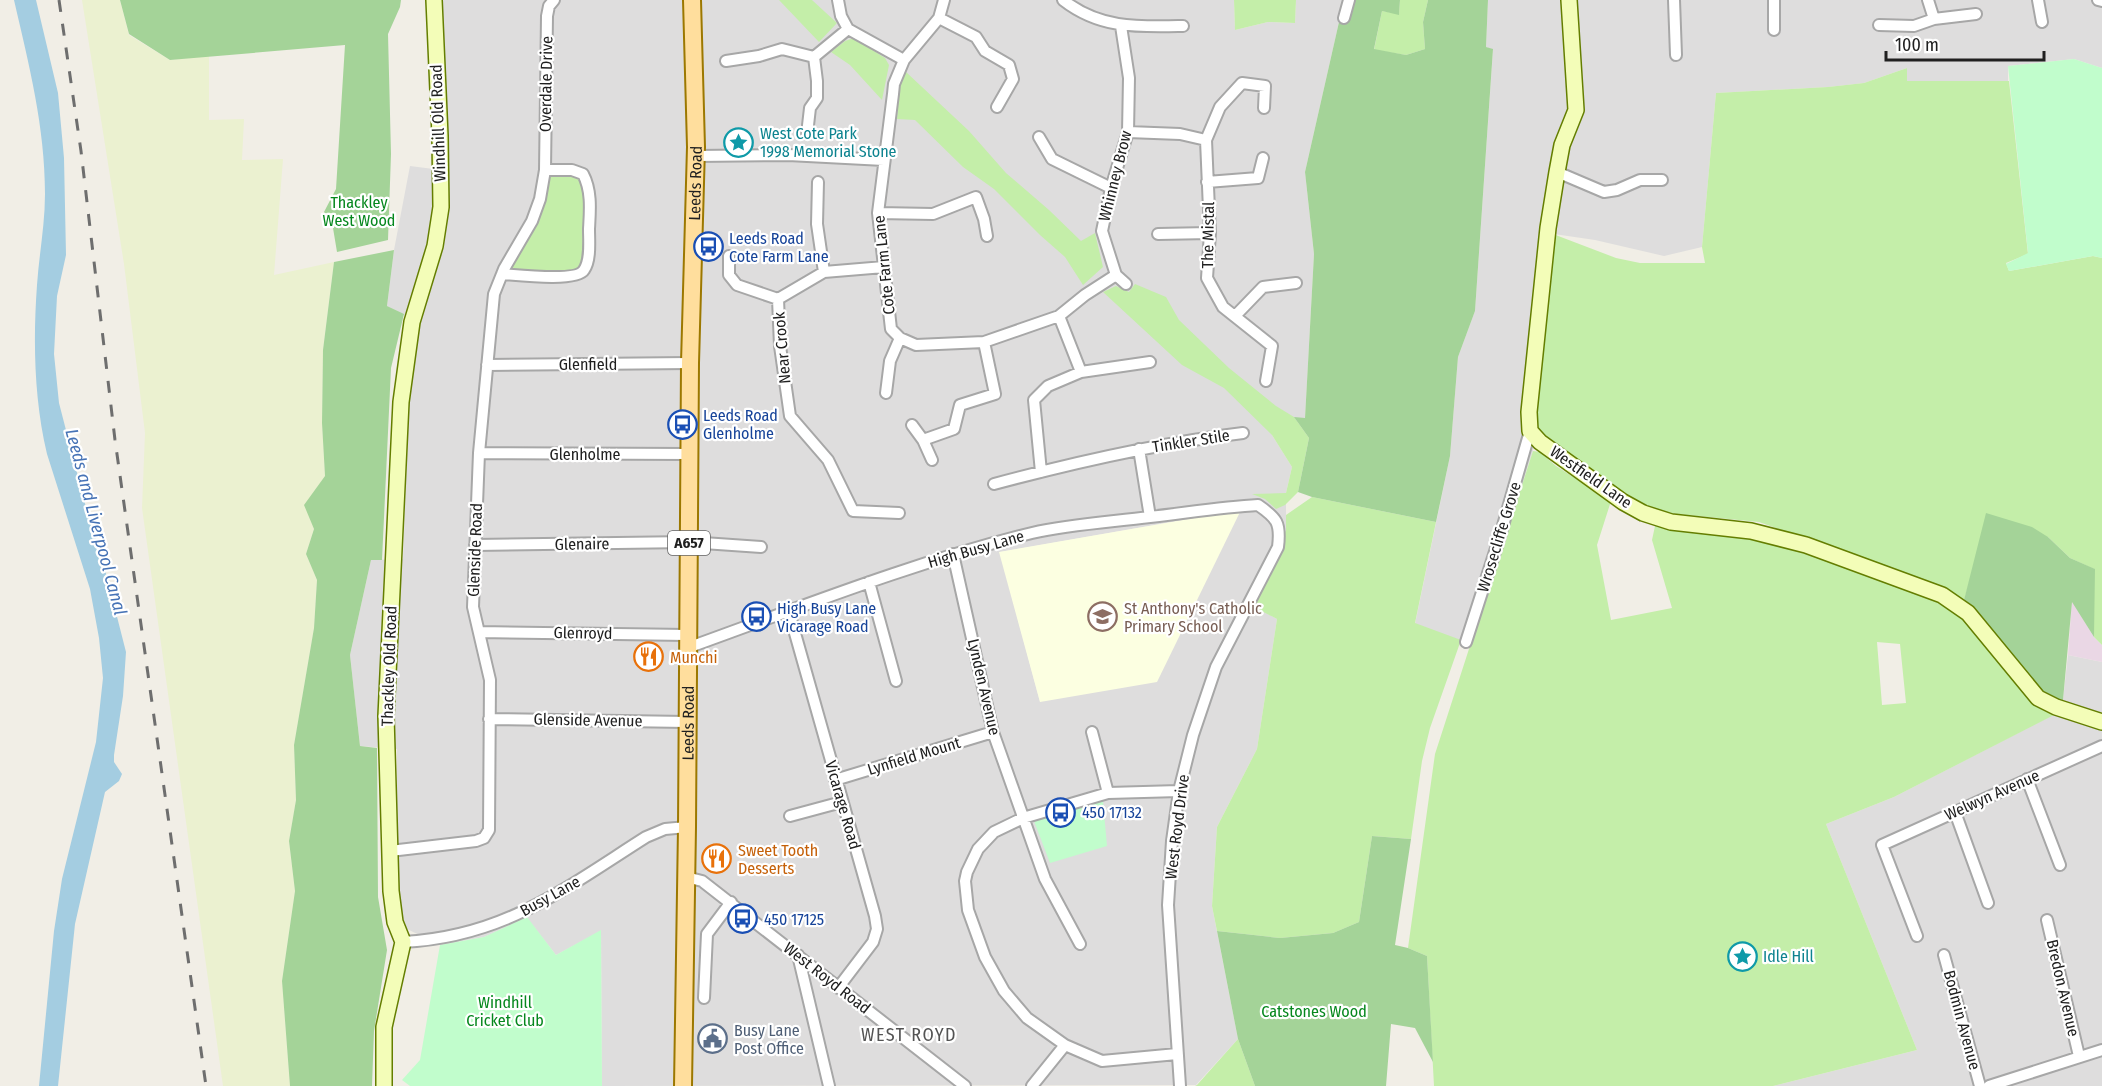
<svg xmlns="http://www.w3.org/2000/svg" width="2102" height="1086" viewBox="0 0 2102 1086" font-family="'Fira Sans Condensed',sans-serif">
<rect width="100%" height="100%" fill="#f1eee6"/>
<path fill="#dedddd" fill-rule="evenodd" d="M441,0H1234L1235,30L1268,22L1295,23L1296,0H1344L1305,172L1314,254L1305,418L1272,435L1292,467L1286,493V529L1254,606L1277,619L1257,749L1217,827L1212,906L1238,1039L1196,1085L602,1086L601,931L556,955L527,918L484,937L440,945L407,929L397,904V749L360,746L350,655L371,560L403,559L409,402L420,323L387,306L394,250L410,166L449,171ZM1240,510L1040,702L1000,552Z
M1488,0H2102V68L2074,59L2008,66V81H1906L1907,68L1864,83L1828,87L1716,93L1702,247L1664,256L1595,240L1554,234L1533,451L1470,644L1415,624L1450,456L1458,357L1475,311L1493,50L1486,47Z
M2068,655L2102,662V1086H1773L1917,1050L1826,824L1894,797L2053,715L2063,700Z"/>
<path fill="#ead7e5" d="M2072,601L2094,637L2102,645V662L2068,655Z"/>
<path fill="#fcffe1" d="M1241,510L1157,682L1040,702L999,552Z"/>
<path fill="#ebf1d0" d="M82,0H120L129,35L170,60L209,56V120L244,119L242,160L283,159L274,275L334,262L323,350L322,423L325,476L305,505L314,529L306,554L317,580L314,628L294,745L296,800L289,841L295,891L282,981L290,1086H223L142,508L145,433L124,264Z"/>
<path fill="#c4eea9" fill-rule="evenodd" d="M779,0H812L837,23L819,42Z
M1234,0H1296L1295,23L1268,22L1235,30Z
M1400,0H1428L1423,22L1425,49L1406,55L1374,50L1382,11L1399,14Z
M854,38L885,58L889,65L882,100L850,65L831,52L845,41Z
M1907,68V81H2009L2028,254L2006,263L2009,271L2093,256L2102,258V645L2094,637V569L2070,558L2048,537L1973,569L1963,604L1853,556L1759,522L1677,514L1652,509L1626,497L1542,435L1535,423L1553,234L1616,258L1640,263H1705L1702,247L1716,93L1828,87L1864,83Z
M906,72L969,131L1006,173L1049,210L1081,241L1095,233L1103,267L1083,285L1065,257L1040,235L994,189L963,167L915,120L897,119L900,80Z
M545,170L583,174L588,259L578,275L504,269L532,221Z
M1135,284L1166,297L1179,320L1229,368L1276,406L1294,417L1309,438L1298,492L1285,505L1276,509L1265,499L1252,494L1286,493L1292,467L1272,435L1224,388L1182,365L1103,292L1116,286L1129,292Z
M1533,451L1540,452L1556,466L1611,501L1597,545L1611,620L1672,608L1652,540L1655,526L1730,534L1794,546L1917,591L1956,609L2052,711L2054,715L1894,797L1826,824L1917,1050L1773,1086H1434L1427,956L1408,948L1435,754ZM1877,642L1900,644L1906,703L1882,705Z
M1312,497L1436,522L1415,623L1461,640L1430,728L1422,761L1411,839L1372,836L1359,922L1333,933L1280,938L1217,931L1212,906L1217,827L1257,749L1277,619L1254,607L1286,530V515Z
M1238,1039L1255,1086H1195L1197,1085Z"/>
<path fill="#a4d398" d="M120,0H401L400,7L388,34L391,154L388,240L337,252L333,228L324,212L336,189L345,45L170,60L129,34Z
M1344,0H1400L1399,15L1382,11L1374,49L1406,55L1425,49L1423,22L1428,0H1488L1486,47L1493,49L1475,311L1458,357L1450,456L1436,522L1312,497L1298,492L1309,438L1294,417L1305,418L1314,254L1305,172Z
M394,250L387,306L404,314L391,368L382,560H371L350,655L360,746L377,748L378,897L387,950L374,1031L372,1086H290L282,981L295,891L289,841L296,800L294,745L314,628L317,580L306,554L314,529L304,505L325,476L322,423L323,350L334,262Z
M1986,513L2032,527L2048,537L2070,558L2095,569L2094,637L2072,602L2063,700L2049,699L2036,692L1963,604Z
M1372,836L1411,839L1395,945L1408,948L1427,956L1433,1062L1415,1028L1391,1024L1386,1086H1255L1238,1039L1217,931L1280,938L1333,933L1359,922Z"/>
<path fill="#c1fdcc" d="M2074,59L2102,68V258L2093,256L2009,271L2006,264L2028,253L2008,66Z
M1103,801L1107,846L1050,863L1034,821Z
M527,917L556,955L601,930L602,1086H410L402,1080L420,1060L440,945L484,937Z"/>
<path fill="#a4cde1" d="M14,0H36L58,93L64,158L66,255L57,296L54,354L59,403L90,523L100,550L126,652L123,696L114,755V762L122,774L119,781L105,792L75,924L58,1086H39L54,931L62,879L96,742L103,678L99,638L90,589L47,454C34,399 33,341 37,285C39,255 45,225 45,194C45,127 29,65 14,0Z"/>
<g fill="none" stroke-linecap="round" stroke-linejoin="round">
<defs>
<path id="street" d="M838,0L841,16L848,29L904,60
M1063,0C1100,29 1138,27 1183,26
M1674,0L1676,55
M1774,0V30
M1928,0L1934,19
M2038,0L2042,22
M2098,0L2102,1
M939,18L976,37L985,51L1009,65L1013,79L997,107
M1344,18L1349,0
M1879,25L1914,26L1934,19L1976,14
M1121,26L1129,78L1128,132L1111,188L1102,231L1116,275L1126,284
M726,61L759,56L782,49L814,57L848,29
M1264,108L1265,86L1242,83L1220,107L1206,140L1210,233L1207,278L1223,307L1272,346L1266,381
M1128,132L1180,134L1206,140
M807,134L810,108L817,98V81L814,57
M1039,137L1052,159L1111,188
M696,156L788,155L884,160
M1557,172L1604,192L1617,190L1640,180H1662
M818,182L817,224L824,272
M1207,182L1258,178L1263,158
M878,213L933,214L976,197L984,219L987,236
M1158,234L1210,233
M729,256V275L737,285L778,299L824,272L884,267
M502,274C517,275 577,282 584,270C591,260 589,241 589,229C590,211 592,191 583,174L572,170H545
M778,299L780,346L790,416L828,460L853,511L899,513
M1059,316L1081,372
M1235,316L1263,287L1296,283
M900,338L916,345L984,342L1059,316L1085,295L1116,275
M487,365L690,363
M886,393L890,361L900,338L891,329L878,213L893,94L894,84L904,60L939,18L944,0
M912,425L923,440L932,460
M923,440L954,429L960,405L995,394L984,342
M1139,449L1150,517
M479,453L690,454
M1041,472L1034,400L1048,386L1081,372L1150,362
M994,484C1076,462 1159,443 1243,433
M475,545L689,542L761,547
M953,554L993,732L1045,879L1080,944
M869,582L896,681
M789,612L875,916L877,929L873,942L838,988
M479,632L687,635
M1466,642L1500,536L1530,431
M687,648C801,607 914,562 1032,533C1071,524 1111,522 1150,517C1186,513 1222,507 1258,505C1277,518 1281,523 1278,547L1216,667L1193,735L1179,791L1172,841L1168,905L1180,1086
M489,719L687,722
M1092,732L1108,793
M2027,779L2060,865
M835,780L993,732
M1955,812L1988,903
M790,816L842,802
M390,851L476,841L484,838L489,830L490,680L473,607L479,453L494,294L504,269L532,221L540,199L545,170L547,16L549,6L554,0
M686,877L702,881L965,1086
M2047,920L2079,1056
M1917,936L1882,845L2102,746
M403,942C504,937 564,889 646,837L665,829L687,827
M798,955L829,1086
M1944,955L1980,1086
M704,998L707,934L731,902
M1177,1054L1102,1061L1065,1045L1027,1018L1004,991L985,957L968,910L965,881L967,872L978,849L994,832L1023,818L1108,793L1179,791
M1032,1086L1065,1045
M1989,1086L2102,1050"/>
<path id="secondary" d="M1569,0L1576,110L1562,145L1557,172L1548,228L1529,412L1530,431L1540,442L1623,502L1643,513L1671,522L1751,531L1806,545L1942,595L1968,613L2038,698L2056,707L2102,722
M384,1086V1027L403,942L395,922L391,891L386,716L401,402L412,322L435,246L441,207L440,136L434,0"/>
<g id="primary">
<path id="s1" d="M683,1086L687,827L690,363L696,147L692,0"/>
</g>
</defs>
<use href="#street" stroke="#a7a7a7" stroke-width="14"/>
<use href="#secondary" stroke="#647e00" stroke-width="18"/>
<use href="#primary" stroke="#9c7800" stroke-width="20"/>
<use href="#street" stroke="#fff" stroke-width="10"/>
<use href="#secondary" stroke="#f3fdb8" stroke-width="15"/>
<use href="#primary" stroke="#ffde9d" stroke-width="16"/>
<path stroke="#6e6e6e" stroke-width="3" stroke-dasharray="12 12" stroke-linecap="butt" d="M59,0L81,151L115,440L206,1086"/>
</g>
<defs>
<symbol id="sight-ring" viewBox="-11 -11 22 22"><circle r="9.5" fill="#fff" stroke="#0f9aa8" stroke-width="1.5"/><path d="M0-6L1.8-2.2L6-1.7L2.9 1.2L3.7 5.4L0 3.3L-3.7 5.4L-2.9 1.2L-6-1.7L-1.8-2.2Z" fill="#0f9aa8"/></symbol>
<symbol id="bus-ring" viewBox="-11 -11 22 22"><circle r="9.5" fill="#fff" stroke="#1a4fb4" stroke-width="1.5"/><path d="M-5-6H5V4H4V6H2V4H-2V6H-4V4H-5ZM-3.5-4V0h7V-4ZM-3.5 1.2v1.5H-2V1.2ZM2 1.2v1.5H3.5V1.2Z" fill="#1a4fb4"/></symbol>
<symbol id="school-ring" viewBox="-11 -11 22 22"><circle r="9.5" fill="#fff" stroke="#8d6e63" stroke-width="1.5"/><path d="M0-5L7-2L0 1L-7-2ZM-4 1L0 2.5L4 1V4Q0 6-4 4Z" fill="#8d6e63"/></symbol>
<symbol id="restaurant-ring" viewBox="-11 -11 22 22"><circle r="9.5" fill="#fff" stroke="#e8710a" stroke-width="1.5"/><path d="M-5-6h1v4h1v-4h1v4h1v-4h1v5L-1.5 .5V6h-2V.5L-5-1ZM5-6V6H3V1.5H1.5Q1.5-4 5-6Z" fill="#e8710a"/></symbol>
<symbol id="civic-ring" viewBox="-11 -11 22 22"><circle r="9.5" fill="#fff" stroke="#5c6f8a" stroke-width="1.5"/><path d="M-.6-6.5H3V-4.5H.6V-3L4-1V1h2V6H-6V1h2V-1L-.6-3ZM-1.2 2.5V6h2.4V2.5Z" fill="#5c6f8a"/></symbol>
</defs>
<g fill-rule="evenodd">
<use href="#sight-ring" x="722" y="126" width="33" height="33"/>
<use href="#bus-ring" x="692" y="230" width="33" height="33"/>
<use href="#bus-ring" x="666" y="408" width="33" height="33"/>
<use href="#bus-ring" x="740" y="600" width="33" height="33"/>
<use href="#school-ring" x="1086" y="600" width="33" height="33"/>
<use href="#restaurant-ring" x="632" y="640" width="33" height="33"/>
<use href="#bus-ring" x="1044" y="796" width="33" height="33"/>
<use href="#restaurant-ring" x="700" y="842" width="33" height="33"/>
<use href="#bus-ring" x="726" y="902" width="33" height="33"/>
<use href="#sight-ring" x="1726" y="940" width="33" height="33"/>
<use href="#civic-ring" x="696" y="1022" width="33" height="33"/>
</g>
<g text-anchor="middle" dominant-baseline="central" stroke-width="4.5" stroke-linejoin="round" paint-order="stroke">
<rect fill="#fff" stroke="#636363" stroke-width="1.5" x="668" y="531" width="42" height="24" rx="4.5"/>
<g font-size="15" font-weight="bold" fill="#202020">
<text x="689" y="543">A657</text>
</g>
<g font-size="16" fill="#202020" stroke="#fff">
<text transform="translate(546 84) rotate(-89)">Overdale Drive</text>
<text transform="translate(438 123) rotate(-92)">Windhill Old Road</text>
<text transform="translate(1115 176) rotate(-76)">Whinney Brow</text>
<text stroke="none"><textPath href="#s1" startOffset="903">Leeds Road</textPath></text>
<text transform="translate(1208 235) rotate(-89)">The Mistal</text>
<text transform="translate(884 265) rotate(-96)">Cote Farm Lane</text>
<text transform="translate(782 348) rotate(-95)">Near Crook</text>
<text x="588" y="364">Glenfield</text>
<text transform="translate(1191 441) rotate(-9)">Tinkler Stile</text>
<text x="585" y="454">Glenholme</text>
<text transform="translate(1591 477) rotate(35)">Westfield Lane</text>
<text transform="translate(1499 537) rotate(-73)">Wrosecliffe Grove</text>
<text transform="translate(582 544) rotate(-1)">Glenaire</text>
<text transform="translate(976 549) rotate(-16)">High Busy Lane</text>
<text transform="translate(475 550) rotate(-88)">Glenside Road</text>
<text transform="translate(583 633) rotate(1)">Glenroyd</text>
<text transform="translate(389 666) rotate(-88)">Thackley Old Road</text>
<text transform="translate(984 687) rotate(77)">Lynden Avenue</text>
<text transform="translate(588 720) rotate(1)">Glenside Avenue</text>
<text stroke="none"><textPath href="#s1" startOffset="363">Leeds Road</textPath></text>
<text transform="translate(914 756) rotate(-17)">Lynfield Mount</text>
<text transform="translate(1992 795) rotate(-24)">Welwyn Avenue</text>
<text transform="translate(843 805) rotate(74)">Vicarage Road</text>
<text transform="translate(1177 827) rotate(-83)">West Royd Drive</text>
<text transform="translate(550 896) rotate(-29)">Busy Lane</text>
<text transform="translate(827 978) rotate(38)">West Royd Road</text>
<text transform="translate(2063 988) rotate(77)">Bredon Avenue</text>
<text transform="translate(1962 1020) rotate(75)">Bodmin Avenue</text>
</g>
<g font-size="16" fill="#0d838f" stroke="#fff" text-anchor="start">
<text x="760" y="133">West Cote Park<tspan x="760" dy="18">1998 Memorial Stone</tspan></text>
<text x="1763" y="956">Idle Hill</text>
</g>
<g font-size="16" fill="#05871d" stroke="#fff">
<text x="359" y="202">Thackley<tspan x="359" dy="18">West Wood</tspan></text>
<text x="505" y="1002">Windhill<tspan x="505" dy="18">Cricket Club</tspan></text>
<text x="1314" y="1011">Catstones Wood</text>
</g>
<g font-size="16" fill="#164399" stroke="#fff" text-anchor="start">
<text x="729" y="238">Leeds Road<tspan x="729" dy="18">Cote Farm Lane</tspan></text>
<text x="703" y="415">Leeds Road<tspan x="703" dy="18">Glenholme</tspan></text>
<text x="777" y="608">High Busy Lane<tspan x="777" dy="18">Vicarage Road</tspan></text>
<text x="1082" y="812">450 17132</text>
<text x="764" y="919">450 17125</text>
</g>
<g font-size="16" fill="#785e54" stroke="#fff" text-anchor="start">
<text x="1124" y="608">St Anthony's Catholic<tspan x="1124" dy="18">Primary School</tspan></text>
</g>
<g font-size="16" fill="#c56008" stroke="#fff" text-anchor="start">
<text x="670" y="657">Munchi</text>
<text x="738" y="850">Sweet Tooth<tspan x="738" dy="18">Desserts</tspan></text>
</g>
<g font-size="16" fill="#4e5e75" stroke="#fff" text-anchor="start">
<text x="734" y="1030">Busy Lane<tspan x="734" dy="18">Post Office</tspan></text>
</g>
<g font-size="18" font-style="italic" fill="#4673b6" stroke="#fff">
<text transform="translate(96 522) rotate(75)">Leeds and Liverpool Canal</text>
</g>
<g font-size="18" letter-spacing="1.5" fill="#535353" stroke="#fff">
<text x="909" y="1035">WEST ROYD</text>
</g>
</g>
<path d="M1886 51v9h158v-9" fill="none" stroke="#202020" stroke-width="3"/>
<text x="1895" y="51" font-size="18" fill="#202020" stroke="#ffffff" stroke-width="4.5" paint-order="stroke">100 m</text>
</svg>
